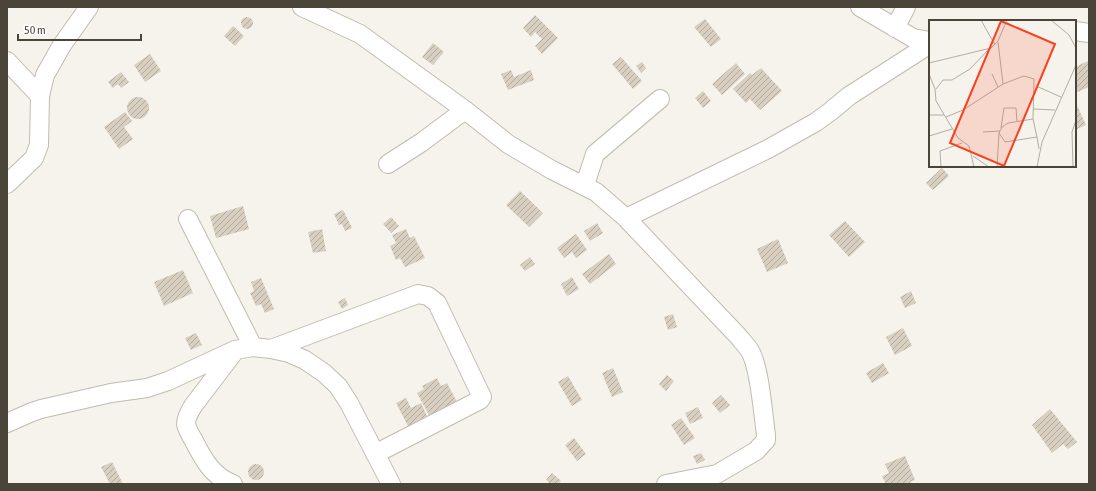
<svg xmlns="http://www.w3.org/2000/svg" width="1096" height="491" viewBox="0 0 1096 491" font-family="'Asap Condensed',sans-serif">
<defs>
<pattern id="building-hatch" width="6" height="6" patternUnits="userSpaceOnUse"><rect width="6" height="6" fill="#d8cfc1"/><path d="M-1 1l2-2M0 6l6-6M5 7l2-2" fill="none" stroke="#b1aa9e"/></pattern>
</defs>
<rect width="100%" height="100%" fill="#f6f3ec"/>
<path fill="url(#building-hatch)" d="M535,15L558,38L542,54L535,46L542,39L535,32L531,37L523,28Z
M241 23a6 6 0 1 1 12 0a6 6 0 1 1-12 0Z
M705,19L721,39L711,47L694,27Z
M233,26L244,36L235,46L224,36Z
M433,43L444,52L433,65L422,57Z
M150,54L161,71L145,82L134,65Z
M621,57L642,81L633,89L612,64Z
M1088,61L1089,63V87L1075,93V67Z
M642,62L646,68L641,73L636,66Z
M736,63L745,74L722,95L712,84Z
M761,68L782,91L760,110L750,99L746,103L733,89L750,73L752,75Z
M511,70L514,77L531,70L534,80L508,90L501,74Z
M121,72L129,82L121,88L118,84L113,88L108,82Z
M703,91L711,101L703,108L695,98Z
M127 108a11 11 0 1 1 22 0a11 11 0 1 1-22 0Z
M1075,101L1086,125L1075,130Z
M125,112L132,121L124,127L133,139L119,149L104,127Z
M942,168L949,176L933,190L926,183Z
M520,191L543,213L529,227L506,205Z
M243,206L249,229L216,238L210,216Z
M343,210L352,228L345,231L342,224L339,225L334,214Z
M391,217L399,226L391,233L383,224Z
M845,221L865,242L849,257L829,235Z
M597,223L603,233L590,241L584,231Z
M322,229L326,251L313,253L308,232Z
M406,229L410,238L414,236L425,258L405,267L400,258L396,260L390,246L396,243L392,235Z
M576,234L587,250L576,258L572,252L564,258L557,248Z
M778,239L788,263L767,272L757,249Z
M609,254L616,264L590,284L582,274Z
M530,257L535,264L525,271L520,265Z
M183,270L193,293L164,306L154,282Z
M572,277L579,289L567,296L561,284Z
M261,278L274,309L265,313L261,304L256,306L250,293L254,291L251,282Z
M911,291L916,303L905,308L900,297Z
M345,298L348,305L342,309L338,302Z
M673,314L677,327L668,330L664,317Z
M903,328L912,346L895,355L886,337Z
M196,333L202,345L191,350L185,338Z
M883,363L889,373L872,383L866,373Z
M613,368L623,392L612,397L602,373Z
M667,375L674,381L666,391L659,384Z
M568,376L582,400L572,406L558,382Z
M437,378L441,386L447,383L457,402L430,417L417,393L424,389L422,386Z
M721,395L730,405L720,413L712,403Z
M406,398L411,408L421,403L427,416L408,426L396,403Z
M698,407L703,418L690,424L685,413Z
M1050,409L1077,442L1068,449L1063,444L1052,453L1032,425Z
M681,418L695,438L684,445L671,425Z
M574,438L586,454L577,461L565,445Z
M701,453L705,460L697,464L693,456Z
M905,456L915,480L910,482L911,484H886L882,476L889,473L885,464Z
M112,462L123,484H110L101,467Z
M248 472a8 8 0 1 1 16 0a8 8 0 1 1-16 0Z
M552,473L561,481L558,484H547L549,482L546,480Z"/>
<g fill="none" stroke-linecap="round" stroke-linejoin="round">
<defs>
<path id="minor" d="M302,7L360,34L465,110L508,144L552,170L596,192L626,218L738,336C742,341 747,346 750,351C760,368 763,414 766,435V440L756,451L717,474L666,484
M860,7L913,38L930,41
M895,28L906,7
M1075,31L1089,33
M7,61L40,96
M388,164L422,142L465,110
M7,184L34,158L39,145L40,96L45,75L62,45L89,7
M585,185L595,154L660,99
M626,218L768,149L816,122L831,111L849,96L930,44
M188,219L253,347
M271,349L418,294L428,296L437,303L482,397L480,400L474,403L375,454
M7,423L32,412L41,409L111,393L147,388L168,381L235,350L253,347L271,349L289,353L305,360L324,373L338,386L349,403L391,484
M233,484C213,477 203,459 194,441C191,436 187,429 186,424C186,417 190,411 193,406L234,352"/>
</defs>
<use href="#minor" stroke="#c2bbae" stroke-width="20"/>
<use href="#minor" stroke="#fff" stroke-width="18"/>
</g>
<g transform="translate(929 20)">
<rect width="147" height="147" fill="#f6f3ec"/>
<path fill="none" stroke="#b2ada4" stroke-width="1" d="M52,0L66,25M122,0L140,15L147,28M69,22L74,64M0,43L62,28L69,21L78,0M0,54L6,69L7,81L29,118L40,126L45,147M63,54L69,67M107,66L132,77M7,69L14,60H23L41,49L61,28M104,89L126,90M0,95H15M17,97L34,90L74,64L95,56L105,59L104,99L108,117L76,122L70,113M72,108L75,88H87L88,102M54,112L71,111M0,116L23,109M108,117L110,129M44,136L60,147M12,147L11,131L33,123M68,147L70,113L73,107L79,103L104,99M108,147L113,122L147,45M144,147L143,112L147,100"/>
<path fill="#fc3f1d" fill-opacity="0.15" stroke="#fc3f1d" stroke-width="2" d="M72,1L126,24L75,146L21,123Z"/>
<rect width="147" height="147" fill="none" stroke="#4b4439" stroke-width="2"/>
</g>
<rect width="1096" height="491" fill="none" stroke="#4b4439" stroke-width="16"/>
<path d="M18 34v6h123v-6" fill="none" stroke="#4b4439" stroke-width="2"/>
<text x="24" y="34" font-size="12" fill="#4b4439" stroke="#ffffff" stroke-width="3" paint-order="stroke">50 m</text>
</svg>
